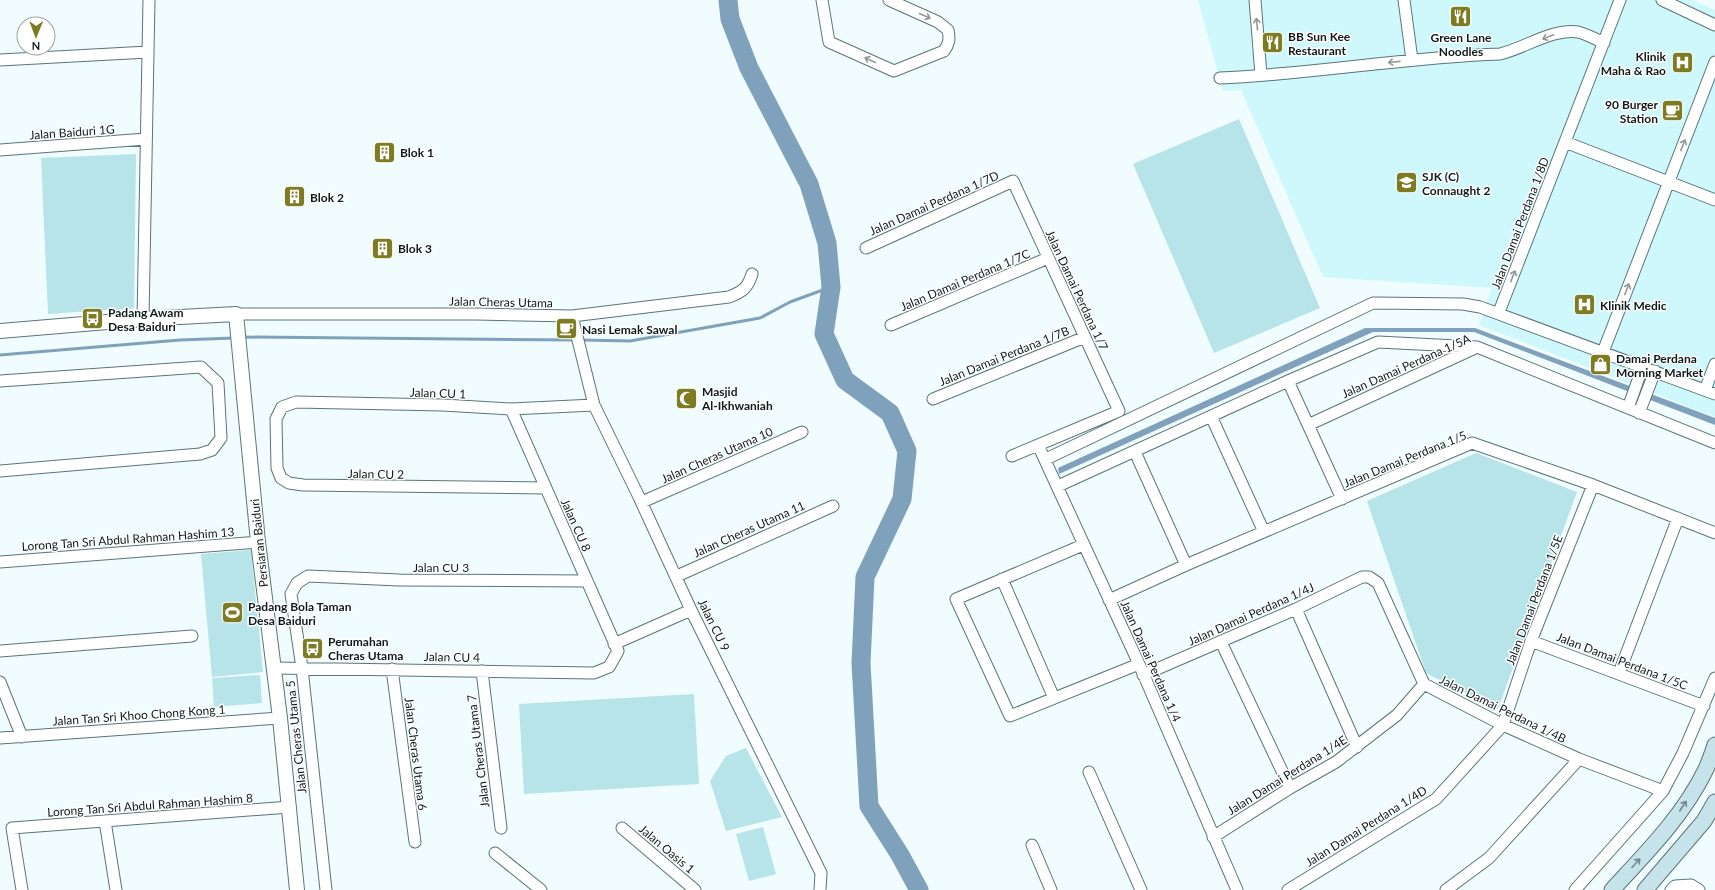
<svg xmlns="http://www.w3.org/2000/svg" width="1715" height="890" viewBox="0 0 1715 890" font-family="Lato,sans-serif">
<rect width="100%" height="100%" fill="#f0fcfd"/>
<path fill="#cff8fc" d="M1198,0H1692L1715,10V417L1479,325L1492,288L1323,277L1241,90L1223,91Z"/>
<path fill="#b6e4e8" d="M1239,119L1320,308L1214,353L1133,164Z
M136,154L134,308L48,314L41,158Z
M1476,453L1577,492L1498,709L1426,673L1367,501Z
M251,550L263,672L212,677L201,554Z
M260,675L262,703L214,707L212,678Z
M694,694L699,784L524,794L519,704Z
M746,748L782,817L726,831L710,781L726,756Z
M763,827L776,874L749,881L736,834Z"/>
<path fill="#80a1bb" d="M1365,328H1475L1715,418V425L1474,332H1373L1059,474L1058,468Z"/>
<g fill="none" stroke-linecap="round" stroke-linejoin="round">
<path stroke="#80a1bb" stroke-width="3" d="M241,337L575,340
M581,340L630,341L760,318L790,302L831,287
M0,355L180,340L234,338"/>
<path stroke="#80a1bb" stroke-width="19" d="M728,0L730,19L749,68L809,184L827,243L831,287L824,334L845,380L890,413L907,451L902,499L865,577L861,663L869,806L900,855L919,890"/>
<defs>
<path id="minor" d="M822,0L829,42L894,71L944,51C949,44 950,39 948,30L938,22L889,0
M1255,0L1261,75
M1404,0L1412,60
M1662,0L1715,25
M0,60L148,52
M1220,78C1314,74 1407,57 1500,54C1525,48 1553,28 1578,32C1586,34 1596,39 1604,43
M1565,142L1715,200
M0,150L146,139
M866,248L1013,181L1119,411L1012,456
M1499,312L1620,0
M236,314H476L572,316L729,297C742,292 748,288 752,274
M572,316L594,405L639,497L691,610L821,873L820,890
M143,319L149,0
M891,325L1048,258
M1603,352L1715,62
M0,381L201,367L218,383L221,438L212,450L200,454L0,471
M1288,381L1342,499
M1705,390L1715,364
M933,399L1085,337
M1628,408L1643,366
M1639,413L1655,371
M1211,416L1264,532
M1308,425L1475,348
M1038,445L1139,664L1237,890
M1135,452L1186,565
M1046,459L1373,303L1463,304L1480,307L1715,394
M1058,486L1288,381L1378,342L1477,347L1715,443
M546,488L303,485L289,483L281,478L277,468L276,419L282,407L296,402L443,405L511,409L594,405
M642,502L802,432
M1083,545L956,599L1010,716L1139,664
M0,562L258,542
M677,576L833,506
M1002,579L1054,698
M1109,600L1186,565L1472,443L1593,485L1715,533
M1296,609L1357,747
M1531,641L1704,706
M1221,642L1290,788
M614,644L691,610
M0,651L192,636
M274,668L594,673L609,667L618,651L511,409
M392,669L415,842
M482,671L501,828
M1619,673L1678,518
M1143,675L1296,609L1362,577H1369L1378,583L1424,684L1503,725L1579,759L1663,791
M0,682L22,737
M0,738L280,718
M1089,772L1141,890
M105,821L116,890
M622,828L695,890
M1213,837L1290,788L1336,762L1397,715L1424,684
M1032,845L1051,890
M495,853L541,890
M22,890L12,828L290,807
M326,890L302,668L291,594L297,583L308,576L399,580L587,581
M1288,890L1436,799L1503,725L1531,641L1593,485
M1446,890L1489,858L1579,759
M1575,890L1663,791L1683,753L1715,678
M1671,890L1675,886L1691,885L1699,890"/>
<path id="tertiary" d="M0,331L143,319L236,314L258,542L280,718L297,890"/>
<path id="secondary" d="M1612,890C1646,853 1683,816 1705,771C1709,763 1712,754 1715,745
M1645,890L1704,821L1715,802"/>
</defs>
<use href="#minor" stroke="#597577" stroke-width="13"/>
<use href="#tertiary" stroke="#597577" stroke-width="16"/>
<use href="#secondary" stroke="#597577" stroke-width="17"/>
<use href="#minor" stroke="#fff" stroke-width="11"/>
<use href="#tertiary" stroke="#fff" stroke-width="14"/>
<use href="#secondary" stroke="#c6e2eb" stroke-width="15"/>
</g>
<defs><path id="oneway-shaft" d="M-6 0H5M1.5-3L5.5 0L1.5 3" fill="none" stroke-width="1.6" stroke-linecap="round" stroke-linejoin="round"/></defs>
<g stroke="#939898">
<use href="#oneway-shaft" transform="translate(925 16) rotate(24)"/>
<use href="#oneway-shaft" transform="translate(1257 24) rotate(-95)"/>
<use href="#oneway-shaft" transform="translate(1548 37) rotate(158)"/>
<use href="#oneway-shaft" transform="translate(870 60) rotate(-156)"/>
<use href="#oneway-shaft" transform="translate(1394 62) rotate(174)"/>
<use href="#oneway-shaft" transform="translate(1683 145) rotate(-69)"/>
<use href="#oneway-shaft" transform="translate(1513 276) rotate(-69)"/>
<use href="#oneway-shaft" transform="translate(1627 289) rotate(-69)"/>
</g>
<g stroke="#74888d">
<use href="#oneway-shaft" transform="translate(1683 806) rotate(-57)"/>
<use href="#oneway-shaft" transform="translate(1636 863) rotate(-48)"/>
</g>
<defs>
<symbol id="restaurant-square" viewBox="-11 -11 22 22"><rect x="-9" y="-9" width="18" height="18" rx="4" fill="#7f7b22" stroke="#fff"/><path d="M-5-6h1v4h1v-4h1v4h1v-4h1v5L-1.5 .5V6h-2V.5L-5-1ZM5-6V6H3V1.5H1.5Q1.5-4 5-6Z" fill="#fff"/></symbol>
<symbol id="hospital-square" viewBox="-11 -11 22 22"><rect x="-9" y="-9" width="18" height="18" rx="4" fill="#7f7b22" stroke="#fff"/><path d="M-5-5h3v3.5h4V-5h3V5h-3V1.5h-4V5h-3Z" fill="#fff"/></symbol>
<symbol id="cafe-square" viewBox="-11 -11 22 22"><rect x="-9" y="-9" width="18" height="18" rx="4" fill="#7f7b22" stroke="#fff"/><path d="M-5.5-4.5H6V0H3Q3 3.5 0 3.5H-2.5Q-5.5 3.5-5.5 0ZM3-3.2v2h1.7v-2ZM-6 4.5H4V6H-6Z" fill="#fff"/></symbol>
<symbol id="building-square" viewBox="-11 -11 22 22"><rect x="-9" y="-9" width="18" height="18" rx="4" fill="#7f7b22" stroke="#fff"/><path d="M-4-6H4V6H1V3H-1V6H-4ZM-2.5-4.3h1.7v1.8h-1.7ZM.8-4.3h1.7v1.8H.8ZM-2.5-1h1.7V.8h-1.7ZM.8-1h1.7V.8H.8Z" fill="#fff"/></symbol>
<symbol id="school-square" viewBox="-11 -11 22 22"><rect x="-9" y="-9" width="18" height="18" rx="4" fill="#7f7b22" stroke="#fff"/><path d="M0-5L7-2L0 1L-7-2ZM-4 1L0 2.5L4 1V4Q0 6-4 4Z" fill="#fff"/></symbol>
<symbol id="bus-square" viewBox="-11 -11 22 22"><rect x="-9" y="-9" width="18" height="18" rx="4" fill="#7f7b22" stroke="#fff"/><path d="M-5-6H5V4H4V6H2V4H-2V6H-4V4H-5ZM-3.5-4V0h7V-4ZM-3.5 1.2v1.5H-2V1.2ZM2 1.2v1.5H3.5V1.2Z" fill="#fff"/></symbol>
<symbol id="shop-square" viewBox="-11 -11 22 22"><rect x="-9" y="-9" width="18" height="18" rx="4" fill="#7f7b22" stroke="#fff"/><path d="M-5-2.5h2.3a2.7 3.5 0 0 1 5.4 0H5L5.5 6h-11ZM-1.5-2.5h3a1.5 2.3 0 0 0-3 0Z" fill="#fff"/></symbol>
<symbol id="mosque-square" viewBox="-11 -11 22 22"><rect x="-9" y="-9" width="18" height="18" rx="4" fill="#7f7b22" stroke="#fff"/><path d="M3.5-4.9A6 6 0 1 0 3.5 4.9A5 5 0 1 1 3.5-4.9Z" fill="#fff"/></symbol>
<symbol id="stadium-square" viewBox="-11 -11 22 22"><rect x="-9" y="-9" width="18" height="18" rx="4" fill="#7f7b22" stroke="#fff"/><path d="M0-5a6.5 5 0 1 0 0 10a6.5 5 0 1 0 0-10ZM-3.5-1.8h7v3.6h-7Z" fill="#fff"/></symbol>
</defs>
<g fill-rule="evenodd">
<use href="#restaurant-square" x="1448" y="4" width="25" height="25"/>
<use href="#restaurant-square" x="1260" y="30" width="25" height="25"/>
<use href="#hospital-square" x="1670" y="50" width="25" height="25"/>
<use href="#cafe-square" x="1660" y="98" width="25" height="25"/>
<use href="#building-square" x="372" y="140" width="25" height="25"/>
<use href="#school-square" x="1394" y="170" width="25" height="25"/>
<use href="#building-square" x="282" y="184" width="25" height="25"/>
<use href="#building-square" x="370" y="236" width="25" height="25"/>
<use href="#hospital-square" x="1572" y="292" width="25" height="25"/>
<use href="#bus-square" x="80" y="306" width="25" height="25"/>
<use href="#cafe-square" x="554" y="316" width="25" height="25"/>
<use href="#shop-square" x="1588" y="352" width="25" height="25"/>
<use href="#mosque-square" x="674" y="386" width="25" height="25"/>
<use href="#stadium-square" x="220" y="600" width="25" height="25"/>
<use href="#bus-square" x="300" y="636" width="25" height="25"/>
</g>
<g text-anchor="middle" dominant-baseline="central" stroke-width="3" stroke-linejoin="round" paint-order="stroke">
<g font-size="12" font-weight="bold" fill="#0f1a1b" stroke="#fff" text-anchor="start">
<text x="1288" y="36">BB Sun Kee<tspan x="1288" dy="14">Restaurant</tspan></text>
<text x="1461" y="37" text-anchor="middle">Green Lane<tspan x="1461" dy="14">Noodles</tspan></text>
<text x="1666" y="56" text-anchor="end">Klinik<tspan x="1666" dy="14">Maha &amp; Rao</tspan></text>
<text x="1658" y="104" text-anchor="end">90 Burger<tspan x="1658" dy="14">Station</tspan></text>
<text x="400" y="152">Blok 1</text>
<text x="1422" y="176">SJK (C)<tspan x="1422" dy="14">Connaught 2</tspan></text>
<text x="310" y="197">Blok 2</text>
<text x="398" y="248">Blok 3</text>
<text x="1600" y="305">Klinik Medic</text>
<text x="108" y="312">Padang Awam<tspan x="108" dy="14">Desa Baiduri</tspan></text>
<text x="582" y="329">Nasi Lemak Sawal</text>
<text x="1616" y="358">Damai Perdana<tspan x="1616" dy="14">Morning Market</tspan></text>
<text x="702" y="391">Masjid<tspan x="702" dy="14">Al-Ikhwaniah</tspan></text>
<text x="248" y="606">Padang Bola Taman<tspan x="248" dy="14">Desa Baiduri</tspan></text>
<text x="328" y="641">Perumahan<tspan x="328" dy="14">Cheras Utama</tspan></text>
</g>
<g font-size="12" fill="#0f1a1b" stroke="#fff">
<text transform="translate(72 132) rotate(-4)">Jalan Baiduri 1G</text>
<text transform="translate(934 203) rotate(-24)">Jalan Damai Perdana 1/7D</text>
<text transform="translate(1520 223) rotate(-69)">Jalan Damai Perdana 1/8D</text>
<text transform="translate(965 280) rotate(-23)">Jalan Damai Perdana 1/7C</text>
<text transform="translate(1077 290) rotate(65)">Jalan Damai Perdana 1/7</text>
<text transform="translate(501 302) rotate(1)">Jalan Cheras Utama</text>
<text transform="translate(1004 356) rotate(-22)">Jalan Damai Perdana 1/7B</text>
<text transform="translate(1406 366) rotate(-24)">Jalan Damai Perdana 1/5A</text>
<text transform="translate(438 393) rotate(2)">Jalan CU 1</text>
<text transform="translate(717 455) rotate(-24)">Jalan Cheras Utama 10</text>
<text transform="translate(1405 459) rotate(-22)">Jalan Damai Perdana 1/5</text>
<text transform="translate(376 474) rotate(1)">Jalan CU 2</text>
<text transform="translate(576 525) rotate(66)">Jalan CU 8</text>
<text transform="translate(749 529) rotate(-24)">Jalan Cheras Utama 11</text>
<text transform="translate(128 539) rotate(-4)">Lorong Tan Sri Abdul Rahman Hashim 13</text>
<text transform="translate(259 543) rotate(-96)">Persiaran Baiduri</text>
<text x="441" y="567">Jalan CU 3</text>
<text transform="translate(1534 600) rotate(-69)">Jalan Damai Perdana 1/5E</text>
<text transform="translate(1251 614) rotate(-24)">Jalan Damai Perdana 1/4J</text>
<text transform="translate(714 625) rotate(64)">Jalan CU 9</text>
<text transform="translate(452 657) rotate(1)">Jalan CU 4</text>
<text transform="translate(1151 661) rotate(66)">Jalan Damai Perdana 1/4</text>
<text transform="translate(1622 661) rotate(21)">Jalan Damai Perdana 1/5C</text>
<text transform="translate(1503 709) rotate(26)">Jalan Damai Perdana 1/4B</text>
<text transform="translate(139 715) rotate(-4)">Jalan Tan Sri Khoo Chong Kong 1</text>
<text transform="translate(296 737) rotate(-96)">Jalan Cheras Utama 5</text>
<text transform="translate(478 751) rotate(-97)">Jalan Cheras Utama 7</text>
<text transform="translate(416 754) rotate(83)">Jalan Cheras Utama 6</text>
<text transform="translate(1287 775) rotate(-32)">Jalan Damai Perdana 1/4E</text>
<text transform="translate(150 805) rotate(-4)">Lorong Tan Sri Abdul Rahman Hashim 8</text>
<text transform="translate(1366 826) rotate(-32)">Jalan Damai Perdana 1/4D</text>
<text transform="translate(667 849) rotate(40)">Jalan Oasis 1</text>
</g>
</g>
<g transform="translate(36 36) rotate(181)"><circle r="19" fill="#ffffff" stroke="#9fa3a4"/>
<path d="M0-3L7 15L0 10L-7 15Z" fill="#7f7b22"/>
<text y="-6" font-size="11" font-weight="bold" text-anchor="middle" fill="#0f1a1b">N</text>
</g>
</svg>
